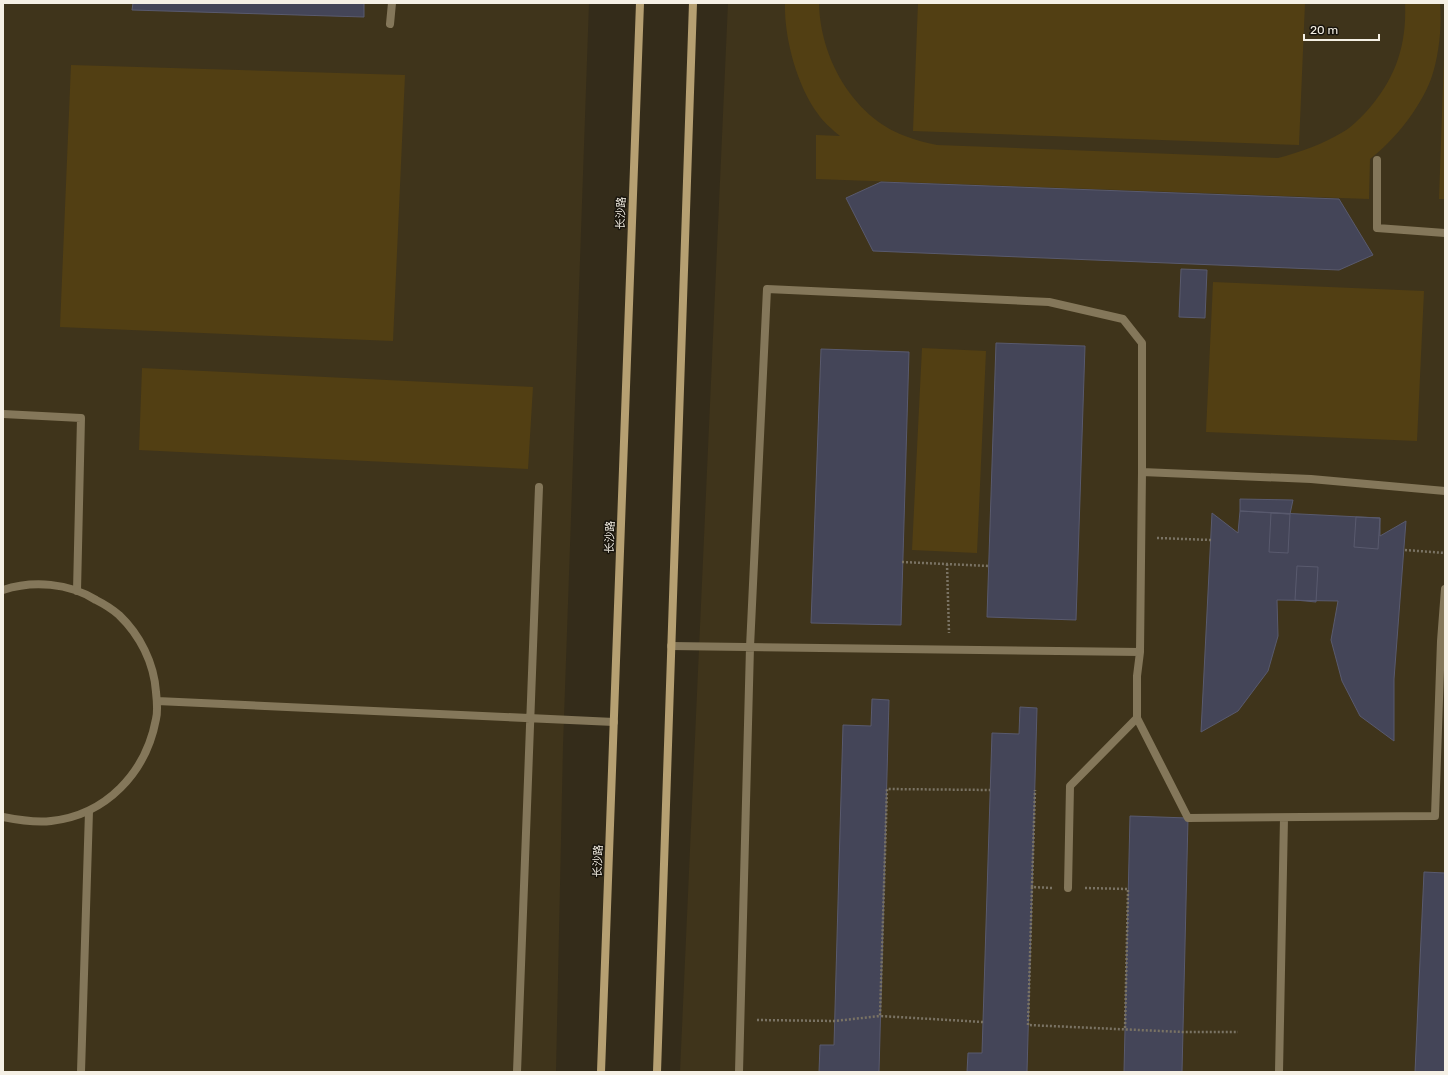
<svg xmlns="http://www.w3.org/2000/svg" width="1448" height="1075" viewBox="0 0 1448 1075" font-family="Rubik,'Noto Sans SC',sans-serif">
<rect width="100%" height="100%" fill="#342c1a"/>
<path fill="#3f341b" d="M3,3H589L563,746L556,1072H3Z
M728,3H1445V1072H680Z"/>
<path fill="#523f13" d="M785,3H819C820,57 852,116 905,136C915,140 926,143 937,145L1278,158C1301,152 1323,144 1343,132C1352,127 1359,119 1366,112C1395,80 1407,46 1405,3H1440C1442,27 1439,56 1431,79C1420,108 1395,140 1370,159L1369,199L816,179V135L840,136C832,129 824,123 818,114C797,86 784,38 785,3Z
M918,3H1305L1299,145L913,131Z
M1445,28V199H1439Z
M71,65L405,75L393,341L60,327Z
M1213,282L1424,291L1417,441L1206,432Z
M922,348L986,351L977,553L912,550Z
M142,368L533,387L528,469L139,450Z"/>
<path fill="#444558" stroke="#595a6e" d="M133,3H364V17L132,10Z
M881,182L1339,199L1373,255L1339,270L873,251L846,198Z
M1181,269L1207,270L1205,318L1179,317Z
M996,343L1085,346L1076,620L987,617Z
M821,349L909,352L901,625L811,623Z
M1240,499L1293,500L1290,514L1240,511Z
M1240,511L1380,518V536L1406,521L1394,679V741L1360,716L1342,681L1331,640L1338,601L1277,600L1278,636L1268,671L1238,711L1201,732L1212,513L1238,533Z
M1271,513L1290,514L1288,553L1269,552Z
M1356,517L1380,518L1378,549L1354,547Z
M1297,566L1318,567L1316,602L1295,600Z
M872,699L889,700L879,1072H819L820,1045H834L843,725L871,726Z
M1020,707L1037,708L1027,1072H967L968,1053H982L992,733L1019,734Z
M1130,816L1188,818L1182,1072H1124Z
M1424,872L1445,873V1072H1415Z"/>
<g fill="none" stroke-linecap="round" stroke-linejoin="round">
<path stroke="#7a7364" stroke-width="2.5" stroke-dasharray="2 2" stroke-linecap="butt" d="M1157,538L1211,540
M1405,550L1445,553
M902,562L989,566
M947,564L949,633
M1032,887L1035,790
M1052,888L1032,887L1028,1025L1183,1032H1238
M1085,888L1128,889L1125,1029
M757,1020L835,1021L880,1016
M983,1022L880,1016L887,789L990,790"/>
<path stroke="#84775a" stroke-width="8" d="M390,24L392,3
M1377,160V228L1445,233
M3,414L81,418L77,591
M1142,472L1311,479L1445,491
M3,590C33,580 69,583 96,600C104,604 112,609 119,615C140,635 154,663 156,692C157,701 158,711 156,719C146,773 106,815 51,821C35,823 18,820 3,817
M1441,641L1445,589
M671,646L1140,652L1137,676V718L1188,818L1435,816L1441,641L1445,645
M157,701L614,722
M1068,888L1070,786L1137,718
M81,1072L89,811
M517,1072L539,487
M739,1072L750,647L767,289L1049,302L1123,319L1142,343V472L1140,652
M1279,1072L1284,818"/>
<path stroke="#b6a072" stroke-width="8" d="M601,1072L640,3
M657,1072L693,3"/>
</g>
<g text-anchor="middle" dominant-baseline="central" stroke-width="3" stroke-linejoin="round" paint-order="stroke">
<g font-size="11" fill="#f5f0e5" stroke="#19150d">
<text transform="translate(621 213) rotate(-88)">长沙路</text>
<text transform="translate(610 537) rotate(-88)">长沙路</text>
<text transform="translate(598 861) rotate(-88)">长沙路</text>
</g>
</g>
<rect width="1448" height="1075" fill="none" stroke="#f5f0e5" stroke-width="8"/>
<path d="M1304 34v6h75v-6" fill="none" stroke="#f5f0e5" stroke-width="2"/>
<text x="1310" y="34" font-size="12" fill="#f5f0e5" stroke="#19150d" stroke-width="3" paint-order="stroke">20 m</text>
</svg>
